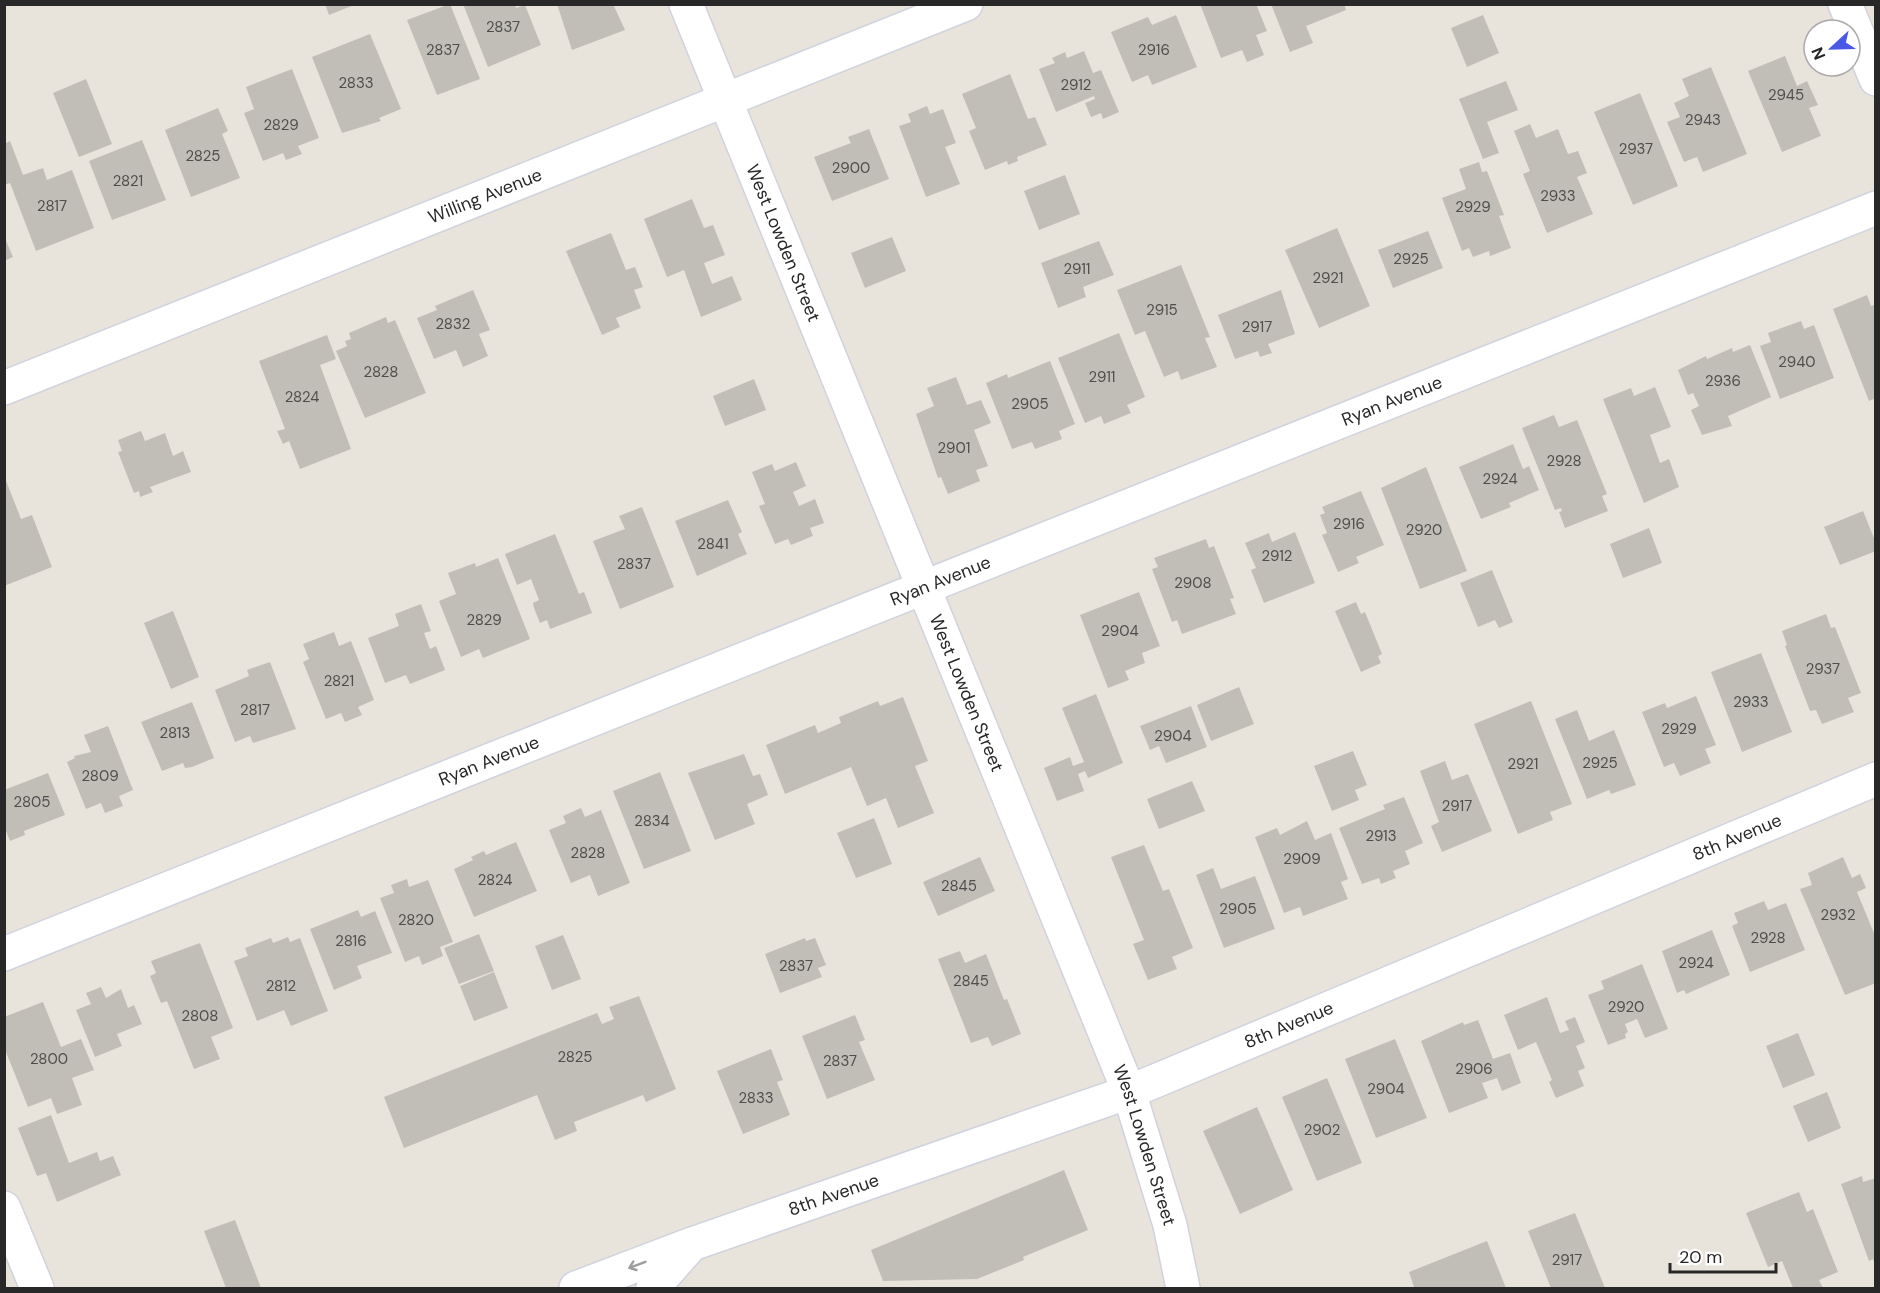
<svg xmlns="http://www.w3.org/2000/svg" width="1880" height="1293" viewBox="0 0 1880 1293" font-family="'DM Sans',sans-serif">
<rect width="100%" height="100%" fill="#e9e4db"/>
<path fill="#c1beb7" d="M325,4H354V5L329,15Z
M450,4L480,79L437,95L407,20Z
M463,4H515L516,8L525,5L541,45L488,67Z
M557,4H613L625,30L572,50Z
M1200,4H1256L1267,31L1256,35L1264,55L1247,62L1242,50L1221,58Z
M1271,4H1344L1346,10L1306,26L1313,43L1290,52Z
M1176,15L1197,67L1152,85L1148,75L1132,82L1111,32L1148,17L1152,25Z
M1483,15L1499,53L1467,67L1451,28Z
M370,34L401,109L379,118L381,121L342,133L312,57Z
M1084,51L1093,73L1101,70L1119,112L1103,119L1101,113L1091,117L1085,103L1095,99L1094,96L1056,112L1039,69L1055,63L1052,58L1065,52L1067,58Z
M1785,56L1797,86L1807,81L1818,105L1809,108L1821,136L1782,152L1748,71Z
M1711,67L1747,154L1703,172L1697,157L1684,162L1667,122L1680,117L1674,103L1689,96L1682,79Z
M292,69L319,138L298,146L302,154L286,160L283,153L263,161L244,113L254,109L246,87Z
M1010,74L1028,119L1035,117L1047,145L1017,157L1018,161L1008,165L1007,161L985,170L969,131L976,128L962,94Z
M86,79L112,144L79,157L53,93Z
M1506,81L1518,110L1487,122L1499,153L1483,159L1459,99Z
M1640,93L1678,186L1633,205L1594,112Z
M927,106L930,114L943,109L956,143L945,147L960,184L926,197L899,126L911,122L908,114Z
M218,108L228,131L222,134L240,178L191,197L165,130Z
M1530,124L1536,138L1558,129L1568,154L1578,151L1587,173L1577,177L1593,214L1547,233L1523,174L1530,171L1514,131Z
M869,129L889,179L832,201L814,157L851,143L848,137Z
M142,140L166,200L112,220L89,161Z
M10,141L23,175L43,168L47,180L72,170L94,228L36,251L10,183L4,185V144Z
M1479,162L1482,172L1487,171L1504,215L1499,216L1511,248L1490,256L1489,251L1473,257L1469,248L1462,251L1442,198L1466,189L1459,169Z
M1065,175L1080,214L1039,230L1024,191Z
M692,199L704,228L713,225L725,255L704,263L712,284L732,276L742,300L701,317L684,270L667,277L644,219Z
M1337,228L1370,306L1319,328L1285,250Z
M1428,231L1443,268L1393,288L1378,250Z
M611,233L626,270L635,267L643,287L634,290L641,308L616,318L620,327L602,335L566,251Z
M4,236L13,257L4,261Z
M892,237L906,271L865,288L851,253Z
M1099,241L1114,275L1083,287L1086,297L1058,308L1041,263Z
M1181,265L1210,337L1205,338L1217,367L1181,380L1178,371L1164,377L1145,331L1135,335L1117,290Z
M473,290L490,330L479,334L488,356L463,367L456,350L434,359L417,318L437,310L435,306Z
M1281,290L1295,334L1268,344L1272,353L1260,357L1258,351L1235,359L1218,315Z
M1867,295L1871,306L1876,304V398L1869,401L1833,309Z
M386,317L388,323L395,320L426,393L365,418L336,351L347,346L345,341L351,339L349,333Z
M1801,321L1804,329L1814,325L1834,378L1780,399L1760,346L1771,342L1768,333Z
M1119,333L1145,397L1127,405L1131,413L1104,424L1101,416L1085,423L1058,358Z
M327,335L336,359L320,365L351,449L300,469L289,441L283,444L277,431L285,429L259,361Z
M1750,345L1771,397L1728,416L1732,426L1702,435L1691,410L1699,406L1693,393L1688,395L1678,370L1706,356L1707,359L1732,348L1733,352Z
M1050,361L1075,424L1059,431L1062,439L1035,449L1032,442L1012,449L986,383L1007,374L1008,378Z
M956,377L967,405L981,400L991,423L974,430L988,466L976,470L980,481L948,494L941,477L938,478L916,414L934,406L927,388Z
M754,379L766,410L725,426L713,396Z
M1655,387L1671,427L1650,435L1660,463L1669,459L1679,487L1644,503L1603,399L1631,388L1634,396Z
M1554,415L1559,427L1577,420L1607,494L1602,496L1608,511L1565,528L1559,512L1562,511L1561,508L1555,510L1522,428Z
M141,431L145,441L165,433L173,456L183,451L191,472L150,487L153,492L140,497L139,491L134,493L118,452L122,451L118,440Z
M1513,444L1523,469L1529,466L1539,490L1509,503L1511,507L1481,519L1459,467Z
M796,462L806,486L793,492L799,506L815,499L824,523L810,528L813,536L791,545L788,539L775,544L759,506L765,504L752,472L772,464L775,471Z
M1426,467L1467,571L1420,589L1381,488Z
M5,478L21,519L32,515L52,567L4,586Z
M1361,491L1384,545L1356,557L1359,563L1338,572L1322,535L1327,533L1320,515L1325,513L1322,507Z
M728,500L742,532L738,534L747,554L697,576L675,521Z
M642,507L674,587L620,609L593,541L625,529L619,516Z
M1863,511L1876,543V551L1840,565L1824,527Z
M1649,528L1662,563L1623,578L1610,544Z
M1295,532L1315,583L1264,603L1251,570L1256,568L1245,543L1269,533L1272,542Z
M555,534L579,594L584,592L592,613L550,629L547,620L540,623L534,608L533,603L539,600L531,579L517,585L505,554Z
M1206,539L1209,548L1214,546L1234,598L1230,599L1236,614L1182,634L1177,620L1172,622L1152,569L1158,567L1154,558Z
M498,558L530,639L483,658L479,649L461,657L439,601L456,594L448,573L475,563L476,567Z
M1492,570L1513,622L1499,628L1495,620L1478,627L1460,583Z
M1139,592L1160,646L1142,653L1145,663L1125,671L1129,680L1108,688L1080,615Z
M1356,602L1361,614L1365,612L1382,654L1378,656L1381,663L1361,672L1335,611Z
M421,604L431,631L424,633L430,649L436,646L445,670L410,684L406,675L385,683L368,638L399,626L395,614Z
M173,611L199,677L171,689L144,623Z
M1826,614L1831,628L1835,627L1861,693L1848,698L1854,712L1822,724L1816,710L1810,711L1785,646L1787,645L1782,631Z
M334,632L339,646L351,641L374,700L358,707L362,715L345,722L341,713L326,719L303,662L309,659L303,644Z
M1761,653L1792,732L1742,752L1711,672Z
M270,662L296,729L253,743L250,736L235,742L215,690L249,676L247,670Z
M1239,687L1254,724L1211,741L1197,705Z
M1096,694L1123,763L1088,778L1085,771L1078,774L1084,791L1057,801L1044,768L1070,757L1073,766L1084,762L1062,708Z
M1696,696L1716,745L1705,749L1711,763L1680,776L1674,763L1664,767L1642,712L1665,703L1667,708Z
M903,697L928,761L915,766L934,813L898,828L886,798L867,806L851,767L785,794L766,745L815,725L818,733L841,723L839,717L878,701L880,706Z
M1531,701L1572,804L1550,812L1553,820L1518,834L1474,724Z
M192,702L214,758L192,767L185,768L183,763L162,771L141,722Z
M1191,706L1207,747L1166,763L1159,746L1150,750L1140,726Z
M1577,710L1589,741L1614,730L1636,785L1611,794L1609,790L1587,799L1555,719Z
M108,726L133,790L119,796L123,806L105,813L101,803L86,809L67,762L75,758L74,756L91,752L84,735Z
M1353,751L1367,785L1355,790L1359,800L1332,811L1314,766Z
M744,754L753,776L760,774L768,795L747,804L755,824L715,840L688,773Z
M1445,761L1452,780L1468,774L1492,831L1442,852L1431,826L1439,822L1420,771Z
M660,772L691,851L644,869L613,791Z
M48,773L65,815L24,831L25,835L10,841L4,826V790Z
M1192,781L1205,811L1159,829L1147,799Z
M1404,797L1423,843L1405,851L1410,864L1393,871L1396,878L1381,884L1379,878L1362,884L1339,828L1385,809L1383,805Z
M581,808L585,817L601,810L630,883L598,896L590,875L571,883L549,830L566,823L563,816Z
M874,818L892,864L856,878L837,833Z
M1307,821L1315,840L1331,833L1348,879L1341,882L1348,899L1303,916L1300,907L1284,913L1255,837L1277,828L1280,835Z
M516,842L537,891L474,917L454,869L473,860L471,857L484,851L486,855Z
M1144,845L1163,891L1169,889L1193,948L1172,957L1177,969L1148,980L1133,944L1144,940L1111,857Z
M980,857L995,891L938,916L923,882Z
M1843,857L1852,878L1860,874L1866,888L1857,892L1876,938V983L1845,995L1800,889L1812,885L1808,873Z
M1213,868L1221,889L1255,876L1275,929L1224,948L1196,875Z
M407,879L409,887L428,880L453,942L440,947L443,956L422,965L419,956L405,962L380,898L394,893L391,885Z
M1764,901L1768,910L1786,903L1805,950L1750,972L1732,926L1738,923L1734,913Z
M358,910L361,917L375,911L392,953L357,966L362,978L334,990L310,929Z
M1712,930L1730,975L1686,994L1684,990L1677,993L1662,951Z
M479,934L494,971L459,984L444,948Z
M563,935L581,979L552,990L535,946Z
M288,937L290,942L300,938L328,1011L291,1026L284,1010L257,1021L234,961L248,956L245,948L271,938L273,943Z
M805,938L806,941L815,938L826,965L818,968L822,977L780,993L765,954Z
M200,943L233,1028L211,1037L220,1059L194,1069L167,1001L161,1003L150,976L156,973L151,961Z
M960,951L965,963L986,954L1004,1000L1007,999L1021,1034L992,1046L988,1037L971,1043L938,959Z
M1642,964L1668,1029L1645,1038L1637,1019L1625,1024L1628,1032L1625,1034L1626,1038L1608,1045L1588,995L1604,989L1601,981Z
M494,972L508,1008L474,1021L460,986Z
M101,987L106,998L121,989L128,1008L134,1005L142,1024L117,1034L122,1046L95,1057L76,1010L91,1004L86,993Z
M639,996L676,1089L646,1102L643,1095L574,1122L577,1131L555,1140L537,1095L404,1148L384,1097L597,1013L602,1024L614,1019L609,1007Z
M1547,997L1560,1033L1569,1030L1565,1021L1575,1017L1585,1042L1576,1046L1585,1068L1578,1071L1584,1086L1556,1098L1549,1082L1552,1080L1536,1042L1518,1050L1504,1015Z
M43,1002L61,1047L81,1039L94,1070L72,1078L82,1105L57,1114L51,1098L28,1107L4,1047V1017Z
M855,1015L865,1040L859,1042L875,1080L827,1099L802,1036Z
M1478,1020L1493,1059L1510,1053L1521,1083L1502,1091L1497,1078L1482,1083L1488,1098L1449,1113L1421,1041L1463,1022L1464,1025Z
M1798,1033L1815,1075L1783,1088L1766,1046Z
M1395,1039L1427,1118L1376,1138L1345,1059Z
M771,1049L783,1080L777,1082L790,1115L743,1134L717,1071Z
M1327,1078L1362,1163L1317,1181L1282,1097Z
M1827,1092L1841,1128L1808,1142L1793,1106Z
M1257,1107L1293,1190L1240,1214L1203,1131Z
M51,1115L69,1163L97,1152L100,1161L113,1156L121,1175L57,1202L46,1173L37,1176L18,1128Z
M1064,1170L1088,1230L1023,1257L1024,1260L977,1279L883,1281L871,1250Z
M1862,1176L1863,1182L1876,1178L1875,1266L1873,1259L1869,1261L1841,1184Z
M1799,1192L1807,1212L1813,1209L1838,1272L1819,1280L1823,1288H1793L1782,1261L1768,1267L1746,1213Z
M1575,1213L1605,1288H1551L1528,1231Z
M235,1220L261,1288H226L204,1231Z
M1487,1241L1506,1288L1414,1287L1409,1272Z"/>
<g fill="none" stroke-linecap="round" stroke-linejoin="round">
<defs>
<g id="minor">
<path id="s1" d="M686,4L1129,1092L1170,1225L1183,1288"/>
<path d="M1845,4L1876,79"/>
<path id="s2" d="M4,388L966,4"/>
<path id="s3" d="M4,954L1876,208"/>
<path d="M4,1208L37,1288"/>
<path id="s4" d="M576,1288L692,1244L1129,1092L1876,779"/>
<path d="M653,1288L689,1247"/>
</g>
</defs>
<use href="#minor" stroke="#d0d2df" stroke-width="36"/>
<use href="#minor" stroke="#fff" stroke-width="33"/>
</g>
<defs><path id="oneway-shaft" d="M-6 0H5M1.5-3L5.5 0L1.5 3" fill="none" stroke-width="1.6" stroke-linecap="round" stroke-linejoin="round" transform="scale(1.5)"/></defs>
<use stroke="#9e9e9e" href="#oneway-shaft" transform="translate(637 1265) rotate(159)"/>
<g text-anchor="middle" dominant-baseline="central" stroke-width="4.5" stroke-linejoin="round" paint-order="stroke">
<g font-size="15" fill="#4e4e4c">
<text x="503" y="27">2837</text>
<text x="443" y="50">2837</text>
<text x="1154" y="50">2916</text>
<text x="356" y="83">2833</text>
<text x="1076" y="85">2912</text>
<text x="1786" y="95">2945</text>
<text x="1703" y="120">2943</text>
<text x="281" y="125">2829</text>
<text x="1636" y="149">2937</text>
<text x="203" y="156">2825</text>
<text x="851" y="168">2900</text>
<text x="128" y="181">2821</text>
<text x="1558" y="196">2933</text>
<text x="52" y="206">2817</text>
<text x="1473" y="207">2929</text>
<text x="1411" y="259">2925</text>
<text x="1077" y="269">2911</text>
<text x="1328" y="278">2921</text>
<text x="1162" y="310">2915</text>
<text x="453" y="324">2832</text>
<text x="1257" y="327">2917</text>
<text x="1797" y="362">2940</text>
<text x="381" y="372">2828</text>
<text x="1102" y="377">2911</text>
<text x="1723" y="381">2936</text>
<text x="302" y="397">2824</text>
<text x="1030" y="404">2905</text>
<text x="954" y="448">2901</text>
<text x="1564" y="461">2928</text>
<text x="1500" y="479">2924</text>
<text x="1349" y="524">2916</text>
<text x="1424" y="530">2920</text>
<text x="713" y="544">2841</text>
<text x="1277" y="556">2912</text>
<text x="634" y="564">2837</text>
<text x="1193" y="583">2908</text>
<text x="484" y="620">2829</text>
<text x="1120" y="631">2904</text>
<text x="1823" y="669">2937</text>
<text x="339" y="681">2821</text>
<text x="1751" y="702">2933</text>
<text x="255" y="710">2817</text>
<text x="1679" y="729">2929</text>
<text x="175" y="733">2813</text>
<text x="1173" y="736">2904</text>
<text x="1600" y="763">2925</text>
<text x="1523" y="764">2921</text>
<text x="100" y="776">2809</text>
<text x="32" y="802">2805</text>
<text x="1457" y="806">2917</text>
<text x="652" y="821">2834</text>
<text x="1381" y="836">2913</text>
<text x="588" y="853">2828</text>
<text x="1302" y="859">2909</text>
<text x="495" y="880">2824</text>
<text x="959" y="886">2845</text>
<text x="1238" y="909">2905</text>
<text x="1838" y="915">2932</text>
<text x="416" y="920">2820</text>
<text x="1768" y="938">2928</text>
<text x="351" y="941">2816</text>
<text x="1696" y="963">2924</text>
<text x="796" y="966">2837</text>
<text x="971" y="981">2845</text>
<text x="281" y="986">2812</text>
<text x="1626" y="1007">2920</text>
<text x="200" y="1016">2808</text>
<text x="575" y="1057">2825</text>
<text x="49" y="1059">2800</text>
<text x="840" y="1061">2837</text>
<text x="1474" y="1069">2906</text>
<text x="1386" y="1089">2904</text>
<text x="756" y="1098">2833</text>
<text x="1322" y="1130">2902</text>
<text x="1567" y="1260">2917</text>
</g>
<g font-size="18" fill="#282828" stroke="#fff">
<text stroke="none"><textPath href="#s2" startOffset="518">Willing Avenue</textPath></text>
<text stroke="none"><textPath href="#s1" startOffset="258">West Lowden Street</textPath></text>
<text stroke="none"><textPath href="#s3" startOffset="1494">Ryan Avenue</textPath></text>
<text stroke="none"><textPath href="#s3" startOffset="1008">Ryan Avenue</textPath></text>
<text stroke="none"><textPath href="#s1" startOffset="744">West Lowden Street</textPath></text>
<text stroke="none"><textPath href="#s3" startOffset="522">Ryan Avenue</textPath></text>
<text stroke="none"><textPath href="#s4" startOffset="1246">8th Avenue</textPath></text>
<text stroke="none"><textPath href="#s4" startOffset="760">8th Avenue</textPath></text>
<text stroke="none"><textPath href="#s1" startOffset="1230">West Lowden Street</textPath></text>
<text stroke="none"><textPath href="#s4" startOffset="274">8th Avenue</textPath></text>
</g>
</g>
<rect width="1880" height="1293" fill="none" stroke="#282828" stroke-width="12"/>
<g transform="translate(1832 48) rotate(248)"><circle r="28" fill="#ffffff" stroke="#a9a9a9" stroke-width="1.5"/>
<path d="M0-4.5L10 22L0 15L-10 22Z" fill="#4959e7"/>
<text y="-9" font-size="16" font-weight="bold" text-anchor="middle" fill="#282828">N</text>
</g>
<path d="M1670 1263v9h106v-9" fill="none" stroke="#282828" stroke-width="3"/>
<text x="1679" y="1263" font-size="18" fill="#282828" stroke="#ffffff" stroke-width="4.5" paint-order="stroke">20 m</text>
</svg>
